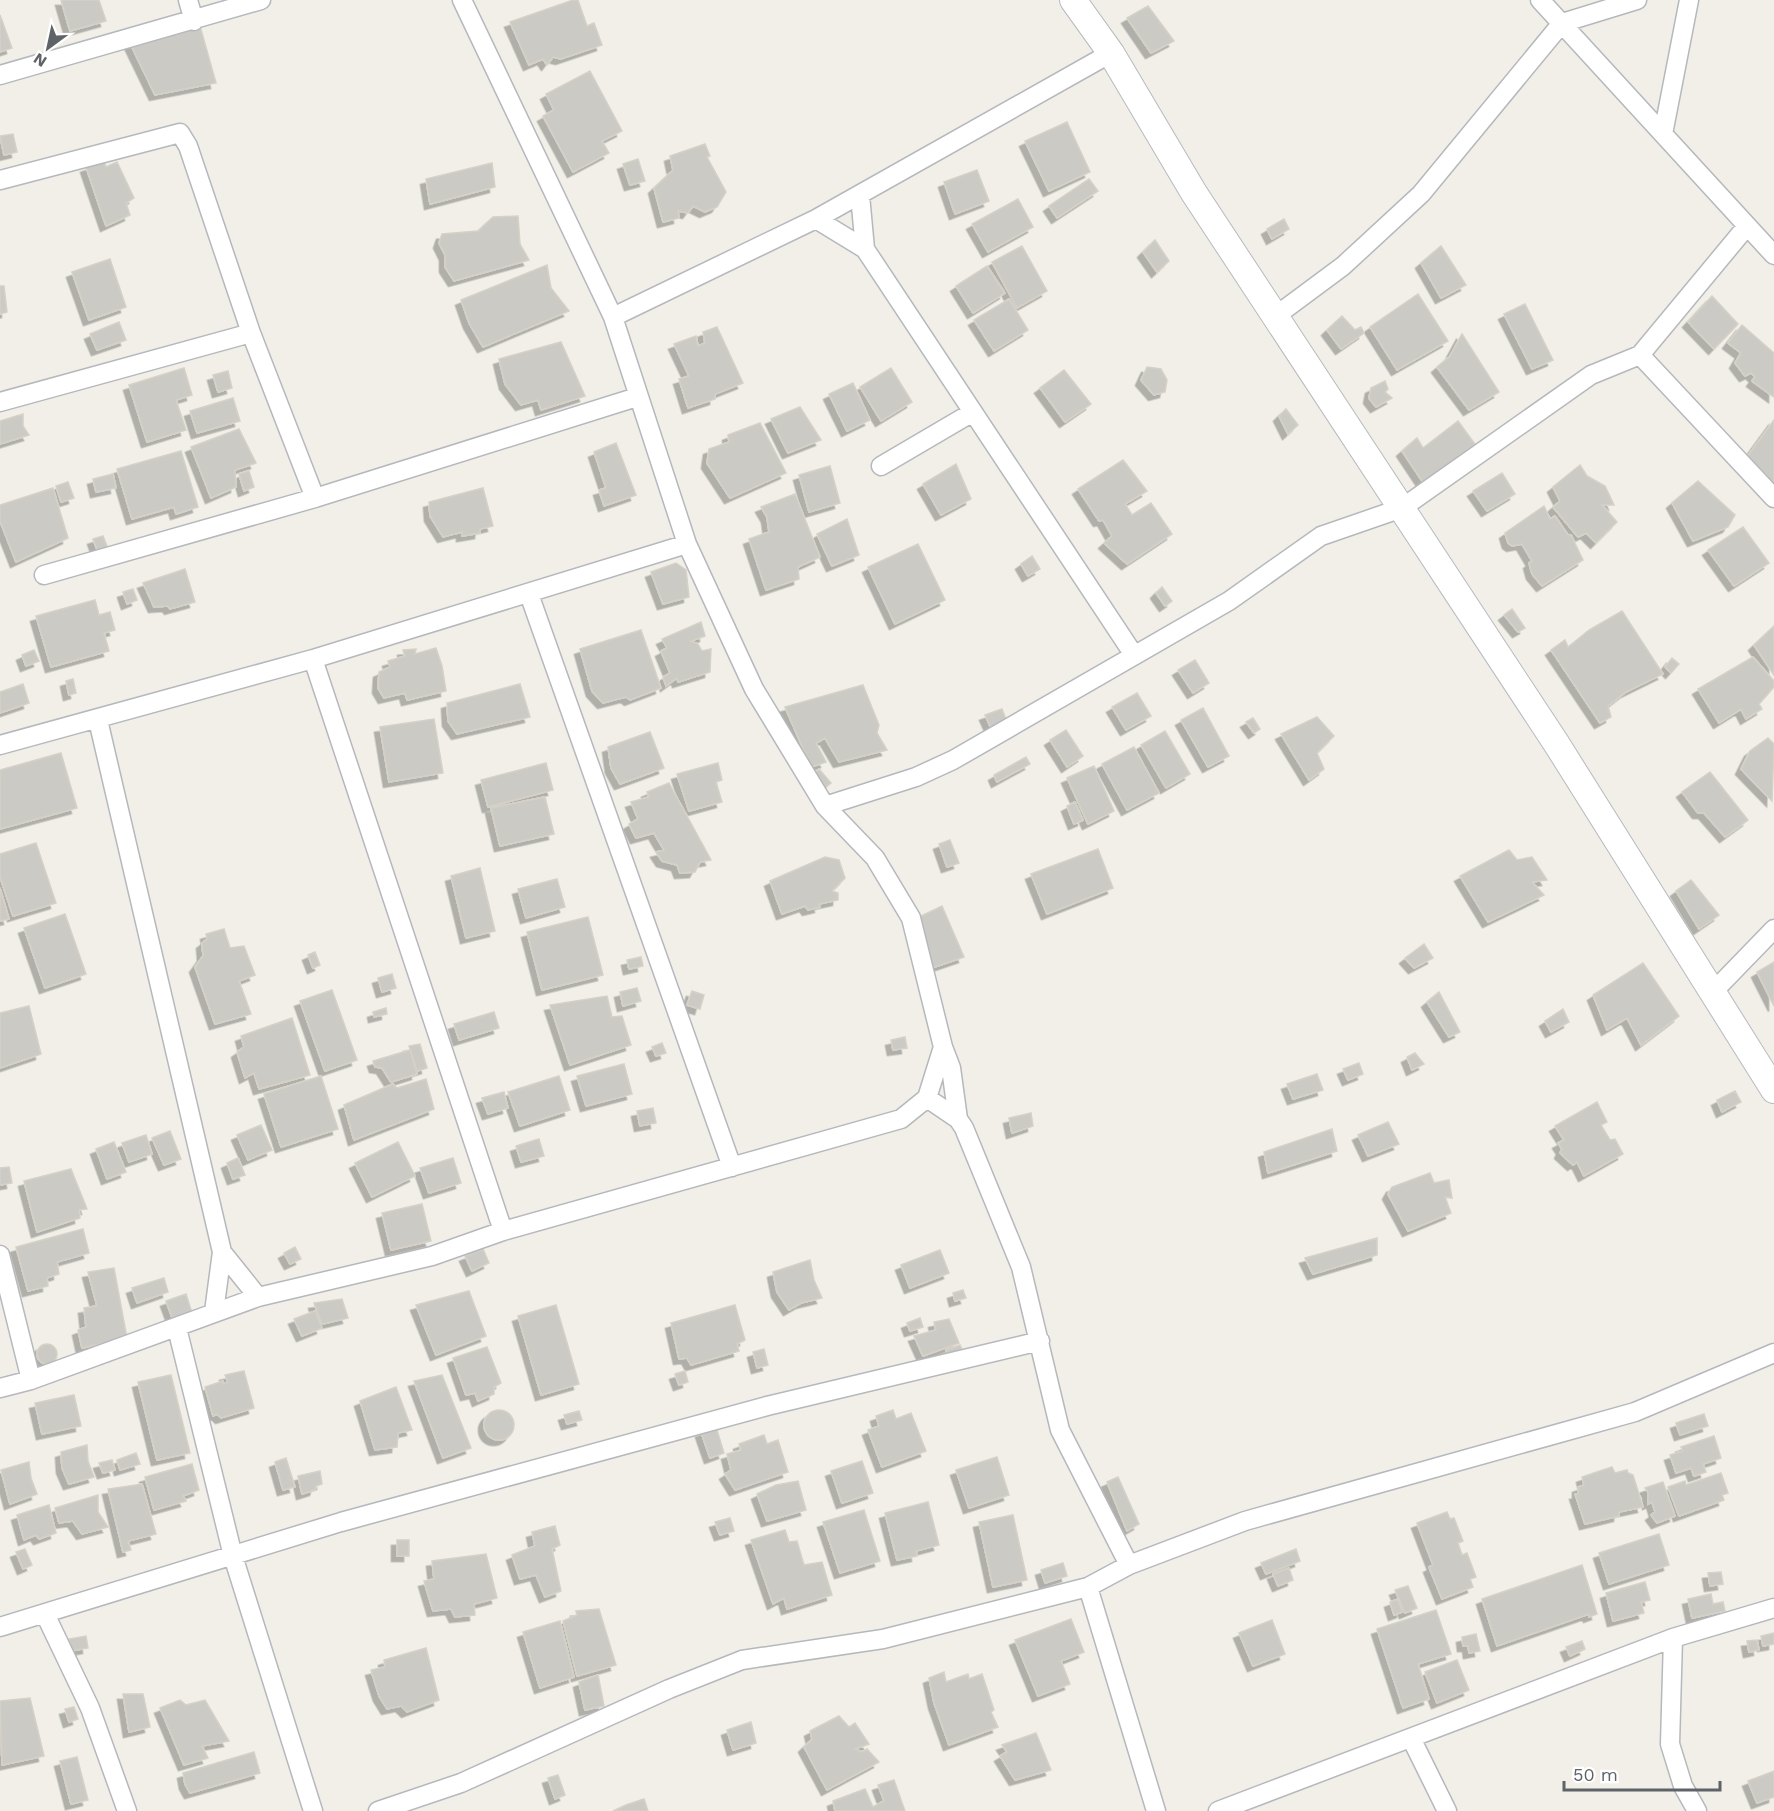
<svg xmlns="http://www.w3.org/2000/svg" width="1774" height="1811" viewBox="0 0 1774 1811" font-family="'Work Sans',sans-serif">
<defs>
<filter id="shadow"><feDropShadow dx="-5.5" dy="5.5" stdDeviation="0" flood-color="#0004"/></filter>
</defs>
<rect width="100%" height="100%" fill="#f1efe8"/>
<path fill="#cccac5" stroke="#d6d1c6" stroke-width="1.5" filter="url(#shadow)" d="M61,0H99L106,21L70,31Z
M573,0H578L587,26L594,23L602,45L561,59L553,57L547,65L543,59L529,65L510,22Z
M1148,6L1174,41L1151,53L1127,18Z
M0,15L12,48L0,52Z
M200,26L216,83L155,95L129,41Z
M590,71L622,131L602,141L609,153L573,172L543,116L554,110L546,94Z
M1067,122L1090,172L1049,191L1025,141Z
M13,134L17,152L4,155L0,136Z
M705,144L710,156L707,157L726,192L717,207L705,212L693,206L688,213L678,211L679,218L663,222L654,188L673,170L670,156Z
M638,159L645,181L630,185L623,164Z
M104,161L106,167L117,162L134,198L126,203L130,215L106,226L86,167Z
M492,163L495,187L430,204L426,179Z
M977,170L989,201L955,214L944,182Z
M1089,179L1098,191L1057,218L1049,206Z
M1018,199L1033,227L988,252L972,224Z
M518,216L520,244L529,260L454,281L445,267V255L439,243L442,234L478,231L493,217Z
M1284,219L1289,229L1272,239L1267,229Z
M1155,240L1169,261L1157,272L1143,252Z
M1022,246L1047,291L1017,308L992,262Z
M1441,246L1466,285L1441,298L1421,263Z
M110,259L126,307L89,320L72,272Z
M547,265L551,288L569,311L483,347L469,323L461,300Z
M987,266L1005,293L973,313L956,286Z
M0,286H4L7,312L0,314Z
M1418,294L1448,341L1397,370L1370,327Z
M1712,296L1738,324L1714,349L1688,322Z
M1009,299L1028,330L994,351L974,320Z
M1525,304L1553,360L1532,369L1504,314Z
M1342,316L1355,330L1361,327L1364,333L1341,349L1327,330Z
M119,322L126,340L97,350L90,334Z
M1742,325L1774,353V397L1752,381L1755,377L1751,373L1745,376L1735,363L1741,353L1728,343Z
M717,327L743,383L715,394V399L688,408L679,379L689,376L674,344L696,336L698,346L705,343L703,332Z
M1462,334L1499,392L1469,410L1437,367L1450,356Z
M561,342L585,396L541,410L538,400L521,405L505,384L499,359Z
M1147,367L1161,369L1167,380L1165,392L1154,395L1141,380Z
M184,368L192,395L176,400L186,430L147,442L129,385Z
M891,368L912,402L881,421L860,387Z
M1064,370L1091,404L1065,422L1040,388Z
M228,371L232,388L218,392L213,375Z
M1385,381L1388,389L1385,392L1392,398L1376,407L1369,398L1371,388Z
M853,383L870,420L847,431L829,394Z
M233,398L240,421L197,433L190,411Z
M800,407L821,440L788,453L771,419Z
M1286,409L1298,425L1288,434L1279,416Z
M23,414V426L29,435L0,444V421Z
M1774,420V486L1744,461Z
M1458,421L1475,444L1424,484L1402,451L1417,438L1423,448Z
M760,423L786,473L730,498L707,463L709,449L729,442L728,435Z
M239,429L256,463L235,470L236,487L211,498L191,447Z
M616,443L636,495L604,506L599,490L606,488L594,452Z
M181,451L198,507L176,514L174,507L132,519L117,469Z
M1123,460L1147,491L1125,504L1132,515L1151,503L1172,534L1127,564L1104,543L1112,536L1103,520L1099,521L1078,489Z
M956,464L971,499L941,515L923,484Z
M1580,465L1587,476L1605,486L1614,505H1602L1617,522L1596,543L1586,533L1578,537L1553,507L1560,501L1553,487Z
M830,466L840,503L809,512L799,475Z
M249,471L254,487L244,491L239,474Z
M1502,473L1515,494L1487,511L1473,491Z
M113,474L116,488L96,492L93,479Z
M1698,481L1735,515L1728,527L1693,541L1672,503Z
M68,482L74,498L61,502L56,486Z
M53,488L68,538L16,562L0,521V505Z
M483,488L493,526L480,529V533L462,536V532L443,537L430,516L429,502Z
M795,494L820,557L798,567L799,579L766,590L749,539L769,532L767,517L761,507Z
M1544,506L1550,519L1555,516L1568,535H1571L1583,560L1542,586L1532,574L1529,563L1532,561L1522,544L1512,546L1508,543L1505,533Z
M847,519L859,555L832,566L817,534Z
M1743,527L1769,563L1734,586L1708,550Z
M103,536L109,551L99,555L93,539Z
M918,544L945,600L895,624L868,567Z
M1032,556L1040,569L1028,576L1021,564Z
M676,563L686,570L689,597L663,604L651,572Z
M185,569L195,602L170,609L168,606L154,607L143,583Z
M1162,587L1172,601L1165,606L1156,593Z
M133,589L137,600L127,604L123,592Z
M95,600L99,615L110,612L115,630L104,633L109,651L51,667L36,616Z
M1512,609L1525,628L1518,632L1504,615Z
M1622,611L1663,674L1626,692L1608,706L1611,717L1600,723L1551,650L1565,640L1568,647L1589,630Z
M701,622L705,636L691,641L698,644L702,651L711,649L710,672L678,682L677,678L666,686L663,677L670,673L661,651L667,648L662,639Z
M1774,626V675L1754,645Z
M641,630L661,688L630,700L626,697L603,703L592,691L580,649Z
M436,648L442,666L446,691L407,700L405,693L384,698L378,688L379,672L390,667L388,661L405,656L403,650L416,649L415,654Z
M34,650L39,661L26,666L22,655Z
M1753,657L1774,681V687L1759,704L1762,709L1746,719L1741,709L1719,723L1698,689Z
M1672,658L1679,664L1671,673L1665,667Z
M1195,660L1209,683L1193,693L1178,670Z
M73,679L76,693L69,695L66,681Z
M23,684L29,703L0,713V692Z
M520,684L530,717L457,734L448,721L447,703Z
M863,685L879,725L877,733L887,750L839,762L825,738L816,743L826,762L811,767L785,707Z
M1137,693L1151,716L1126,730L1112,707Z
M1203,708L1229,756L1208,767L1181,720Z
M1002,709L1007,722L991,728L985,715Z
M1317,717L1334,736L1317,753L1324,769L1309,780L1281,734Z
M1253,718L1260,729L1254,733L1246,722Z
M434,719L443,773L389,782L380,727Z
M1066,730L1083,756L1067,767L1050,740Z
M1165,731L1190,774L1166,788L1141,745Z
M650,732L664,768L620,784L611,768L608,747Z
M1768,738L1774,744L1772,801L1741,769L1750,751Z
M1134,747L1159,793L1127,810L1102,764Z
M61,753L77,808L0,829V770Z
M1026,757L1030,764L997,782L994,775Z
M546,763L553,790L488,807L481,780Z
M718,763L722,780L716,782L722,802L689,811L677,774Z
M1094,766L1114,811L1088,824L1067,778Z
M819,769L831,783L823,790L811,776Z
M1710,772L1748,820L1725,837L1704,813H1698L1682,792Z
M669,783L711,860L700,862L695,872L680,873L677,865L662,861L656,852L664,850L654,833L636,838L629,824L638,819L631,802L649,797L647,792Z
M545,797L554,834L500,846L491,808Z
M1075,802L1083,820L1074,824L1067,806Z
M950,840L959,863L947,867L939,844Z
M36,843L56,903L13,916L0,877V854Z
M1098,849L1113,888L1047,914L1031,874Z
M1509,850L1517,860L1532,857L1547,880L1532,882L1544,895L1488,922L1460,876Z
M825,857L839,860L845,878L832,891L838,893V900L819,904L820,907L808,910L805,906L782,914L770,881Z
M480,868L495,931L466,938L451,876Z
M557,879L565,907L526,918L518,889Z
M1691,880L1719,915L1699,929L1676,891Z
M0,888L9,919L0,921Z
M942,906L964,957L929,969L915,919Z
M65,914L86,974L45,988L24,928Z
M588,917L603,975L542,990L527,932Z
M224,929L230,948L244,946L255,975L239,981L251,1014L215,1024L195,967L203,956L202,943L207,939L206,934Z
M1424,944L1433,958L1414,968L1405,958Z
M315,952L320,965L313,968L308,955Z
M641,957L643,966L629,969L627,960Z
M1774,962V1006L1757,972Z
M1643,963L1679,1016L1641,1045L1627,1018L1607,1030L1593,995Z
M392,974L396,988L382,992L378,978Z
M637,988L641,1001L623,1006L620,992Z
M332,990L357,1060L325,1071L300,1001Z
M692,991L704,995L700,1009L687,1005Z
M1439,992L1460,1032L1449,1037L1427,1002Z
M607,996L612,1017L622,1016L631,1045L570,1065L550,1005Z
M29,1006L41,1054L0,1068V1013Z
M386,1008L387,1014L374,1017L373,1012Z
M1563,1009L1569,1022L1551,1032L1545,1021Z
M494,1012L499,1028L459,1040L454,1024Z
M292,1018L310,1075L259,1089L254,1073L245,1078L237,1052L244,1047L241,1036Z
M905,1037L907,1048L893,1050L891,1040Z
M662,1043L666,1053L656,1056L652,1047Z
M420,1044L427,1068L417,1071L409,1046Z
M410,1050L417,1074L391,1082L382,1068L375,1067L373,1061Z
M1415,1053L1424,1064L1412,1070L1407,1057Z
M1359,1063L1363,1074L1348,1080L1343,1069Z
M624,1064L632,1094L586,1106L577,1076Z
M1317,1074L1323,1090L1293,1099L1287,1084Z
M321,1076L338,1129L281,1147L264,1094Z
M559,1076L570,1110L520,1126L508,1092Z
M426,1079L434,1109L354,1140L344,1105L393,1084L397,1088Z
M1735,1091L1741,1102L1722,1112L1717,1100Z
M504,1092L508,1108L488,1114L482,1098Z
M1597,1102L1607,1122L1601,1125L1610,1140L1615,1139L1623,1154L1584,1176L1577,1162L1573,1165L1560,1153L1562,1149L1558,1143L1564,1140L1555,1126Z
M653,1108L656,1123L640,1126L637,1111Z
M1031,1113L1033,1126L1012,1133L1009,1118Z
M1388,1122L1399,1144L1368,1156L1358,1135Z
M261,1125L272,1150L248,1160L237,1135Z
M1332,1129L1337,1151L1268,1173L1264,1152Z
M170,1131L181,1159L164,1165L152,1138Z
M146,1135L152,1154L129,1162L122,1143Z
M539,1139L544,1156L521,1162L516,1146Z
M114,1142L126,1172L107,1179L96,1149Z
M398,1142L415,1176L372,1197L355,1163Z
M238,1158L245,1175L233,1179L227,1163Z
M453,1158L461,1183L429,1193L420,1168Z
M9,1167L12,1183L0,1185V1168Z
M71,1169L87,1209L79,1210L80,1218L37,1232L24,1181Z
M1430,1173L1434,1183L1449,1180L1452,1198L1445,1197L1451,1213L1408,1231L1388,1194L1392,1187Z
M422,1204L431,1241L391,1250L382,1213Z
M83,1229L89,1253L57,1262L59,1274L47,1278L48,1286L28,1291L16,1247Z
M1377,1238V1255L1313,1274L1305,1258Z
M295,1247L301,1259L290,1264L284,1253Z
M483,1249L489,1263L472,1271L465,1256Z
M940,1250L949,1273L910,1288L901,1265Z
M810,1260L814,1280L822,1298L801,1303L789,1310L777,1292L773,1272Z
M114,1268L127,1338L82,1348L78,1330L86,1327L84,1308L97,1306L88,1272Z
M164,1278L168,1292L137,1303L132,1288Z
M963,1290L966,1298L955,1301L953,1293Z
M469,1291L486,1336L436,1355L416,1305Z
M186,1294L192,1313L173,1320L166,1301Z
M342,1299L348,1318L322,1324L314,1303Z
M556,1305L579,1384L541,1395L518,1316Z
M735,1305L745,1340L737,1344L739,1351L691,1365L687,1358L679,1359L671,1323Z
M315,1311L322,1328L302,1336L294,1319Z
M920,1318L923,1327L910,1331L907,1323Z
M949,1319L959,1343L923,1356L914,1336L936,1330L934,1322Z
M37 1354a10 10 0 1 1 20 0a10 10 0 1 1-20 0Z
M960,1345L962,1349L948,1355L946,1350Z
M487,1347L501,1383L494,1387V1394L478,1401L475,1393L466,1395L453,1358Z
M764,1349L768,1365L757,1368L753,1352Z
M244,1371L254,1408L221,1418L217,1414L213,1416L205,1387L223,1381V1384L228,1382L225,1375Z
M685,1371L688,1382L679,1385L675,1374Z
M171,1375L190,1453L157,1460L138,1382Z
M442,1375L471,1448L443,1458L414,1381Z
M396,1387L412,1430L398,1433L397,1447L375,1450L360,1401Z
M74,1395L81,1426L42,1434L35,1403Z
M484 1425a15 15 0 1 1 30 0a15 15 0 1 1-30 0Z
M893,1410L896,1419L911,1413L926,1451L882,1467L868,1430L879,1426L876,1416Z
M579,1411L582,1420L567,1424L564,1415Z
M1704,1414L1708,1426L1680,1435L1676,1423Z
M716,1427L724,1453L710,1458L701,1432Z
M764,1435L767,1444L778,1440L788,1472L735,1490L725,1474L731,1470L727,1454L741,1450L739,1444Z
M1714,1436L1721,1458L1703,1464L1706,1472L1694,1476L1691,1468L1676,1473L1670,1455L1683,1451L1681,1447Z
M87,1445L88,1461L94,1477L69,1484L62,1468L61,1452Z
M136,1453L140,1464L120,1470L117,1460Z
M997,1457L1009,1495L969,1508L956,1470Z
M286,1458L295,1487L283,1490L275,1462Z
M112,1460L115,1470L103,1473L99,1463Z
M862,1461L873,1493L842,1503L831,1471Z
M29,1462L31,1478L37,1494L10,1504L1,1470Z
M192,1464L199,1490L183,1496L186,1501L154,1510L145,1477Z
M1612,1467L1615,1473L1627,1470L1628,1473L1633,1475L1643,1507L1619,1512V1516L1585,1524L1575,1494H1578V1487L1584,1485L1582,1477Z
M320,1471L322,1484L316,1486L315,1490L302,1494L298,1476Z
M1721,1473L1728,1493L1722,1495L1724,1500L1679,1516L1668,1487L1685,1481L1686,1485Z
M1118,1477L1139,1524L1127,1531L1107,1482Z
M798,1481L806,1510L767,1521L757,1494L776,1485Z
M1663,1482L1675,1516L1657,1523L1651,1515L1655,1512L1652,1502L1648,1504V1492L1645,1488Z
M142,1484L156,1534L128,1541L131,1550L123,1552L108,1489Z
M98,1495V1512L108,1527L82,1534L73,1521L59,1523L55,1508Z
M928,1502L939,1545L916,1551L917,1556L897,1560L885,1513Z
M49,1505L56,1533L39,1539L36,1535L24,1540L17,1515Z
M864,1510L880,1561L840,1573L823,1522Z
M1447,1512L1450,1519L1454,1518L1463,1541L1458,1543L1462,1555L1467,1553L1476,1577L1470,1579L1473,1587L1442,1599L1429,1567L1433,1565L1417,1523Z
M1013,1515L1027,1580L993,1587L979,1522Z
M730,1518L734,1531L720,1535L715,1522Z
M555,1526L560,1545L552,1549L561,1591L545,1597L536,1575L520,1579L512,1555L535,1546L532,1532Z
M785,1530L789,1542L797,1541L804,1565L822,1562L832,1595L787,1609L784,1598L773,1604L751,1540Z
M1659,1534L1669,1565L1609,1584L1599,1553Z
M397,1540H409V1556H397Z
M25,1549L32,1565L23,1569L16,1552Z
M1296,1549L1300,1561L1266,1574L1261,1563Z
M486,1554L497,1598L474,1604L475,1615L455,1617L451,1609L433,1611L424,1581L434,1579L432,1561Z
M1063,1563L1067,1576L1045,1583L1041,1570Z
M1582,1565L1597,1614L1589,1617V1614L1497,1646L1482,1599Z
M1289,1568L1293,1580L1278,1586L1273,1574Z
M1721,1572L1723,1584L1710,1586L1708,1573Z
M1645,1582L1650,1600L1641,1602L1644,1613L1613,1621L1606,1593Z
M1408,1586L1417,1608L1405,1613L1395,1590Z
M1711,1594L1713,1604L1723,1602L1725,1611L1692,1618L1688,1599Z
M1398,1599L1402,1612L1394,1615L1390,1602Z
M599,1609L616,1665L577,1676L563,1621L577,1615L576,1611Z
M1436,1610L1451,1654L1418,1664L1429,1699L1403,1708L1377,1629Z
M1071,1619L1084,1652L1061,1661L1070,1684L1038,1696L1015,1640Z
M1272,1620L1285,1654L1253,1666L1239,1633Z
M560,1621L574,1677L540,1688L523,1632Z
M1774,1633V1644L1763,1646L1761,1636Z
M1476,1634L1480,1651L1469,1653L1468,1646H1463L1462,1637Z
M86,1636L88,1648L72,1651L69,1639Z
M1757,1640L1759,1650L1749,1652L1747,1641Z
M1582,1641L1585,1649L1570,1656L1566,1647Z
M426,1648L439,1700L407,1712L401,1706L387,1709L379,1696L371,1670L385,1667L384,1660Z
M1457,1660L1469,1690L1437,1703L1425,1672Z
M944,1672L946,1682L968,1674L969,1679L982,1674L994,1710L991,1712L998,1727L949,1745L934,1703L929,1678Z
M598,1675L604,1706L585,1710L579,1682Z
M123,1694H143L150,1727L129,1732Z
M30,1698L44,1756L2,1765L0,1701Z
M180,1700L186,1705L205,1700L229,1741L202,1746L208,1758L184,1765L160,1708Z
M74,1707L78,1719L69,1722L65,1709Z
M839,1716L849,1727L855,1723L869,1744L855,1749L862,1752L867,1749L879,1762L827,1790L804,1747L812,1739L810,1731Z
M751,1722L756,1743L733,1750L727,1730Z
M1036,1733L1051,1770L1015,1780L1000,1756L1007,1752L1002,1745Z
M254,1752L260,1773L190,1793L185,1784L183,1773Z
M77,1757L88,1800L71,1804L60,1761Z
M1774,1771V1797L1757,1803L1748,1781Z
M558,1775L565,1795L555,1799L548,1778Z
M894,1780L905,1811H835L833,1801L865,1789L873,1807L884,1801L878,1785Z
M644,1799L648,1811H613L626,1805Z"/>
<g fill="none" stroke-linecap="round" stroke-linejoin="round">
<defs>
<path id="street" d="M188,0L194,21
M462,0L613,317L687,544L754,689L825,806L875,858L911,918L943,1047L951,1068L958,1119
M1540,0L1774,255
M0,75L261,0
M1663,134L1689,0
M0,180L180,133L188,146L251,333L315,498
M860,195L865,249
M816,219L865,249L1134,655
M1277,315L1343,266L1421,194L1562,23L1637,0
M613,317L816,219L1111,53
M1640,355L1774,498
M0,402L251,333
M881,466L973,412
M44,575L315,498L637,397
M529,594L732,1167
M98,720L222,1252L214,1312
M0,745L313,659L687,544
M825,806L916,777L953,760L1229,601L1321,536L1402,508L1591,375L1640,355L1747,226
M1712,993L1774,929
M927,1098L943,1047
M503,1231L901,1119L927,1098L958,1119L964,1128L1021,1267L1060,1430L1129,1565
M222,1252L258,1297
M0,1255L31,1380
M177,1328L233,1556L313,1811
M0,1388L31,1380L258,1297L432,1256L503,1231L313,659
M1088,1587L1156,1811
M45,1614L90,1708L127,1811
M0,1627L341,1522L767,1406L1040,1341
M1673,1638L1670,1744L1683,1786L1697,1811
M1411,1738L1447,1811
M378,1811L461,1783L669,1689L742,1660L883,1639L1088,1587L1129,1565L1245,1521L1635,1412L1774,1353
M1218,1811L1673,1638L1774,1608"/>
<path id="secondary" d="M1073,0L1111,53L1194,193L1556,743L1774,1090"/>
</defs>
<use href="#street" stroke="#b5b8bc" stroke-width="21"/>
<use href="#secondary" stroke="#b6babf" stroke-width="28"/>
<use href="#street" stroke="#fff" stroke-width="18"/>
<use href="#secondary" stroke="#fff" stroke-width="26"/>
</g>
<g transform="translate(48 48) rotate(213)" stroke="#ffffff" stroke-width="4.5" paint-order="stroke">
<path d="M0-4.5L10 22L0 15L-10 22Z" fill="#5f6368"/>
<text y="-9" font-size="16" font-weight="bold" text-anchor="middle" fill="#5f6368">N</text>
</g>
<path d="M1564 1781v9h156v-9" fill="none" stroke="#5f6368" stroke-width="3"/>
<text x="1573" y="1781" font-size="18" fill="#5f6368" stroke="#ffffff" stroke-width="4.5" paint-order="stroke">50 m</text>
</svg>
